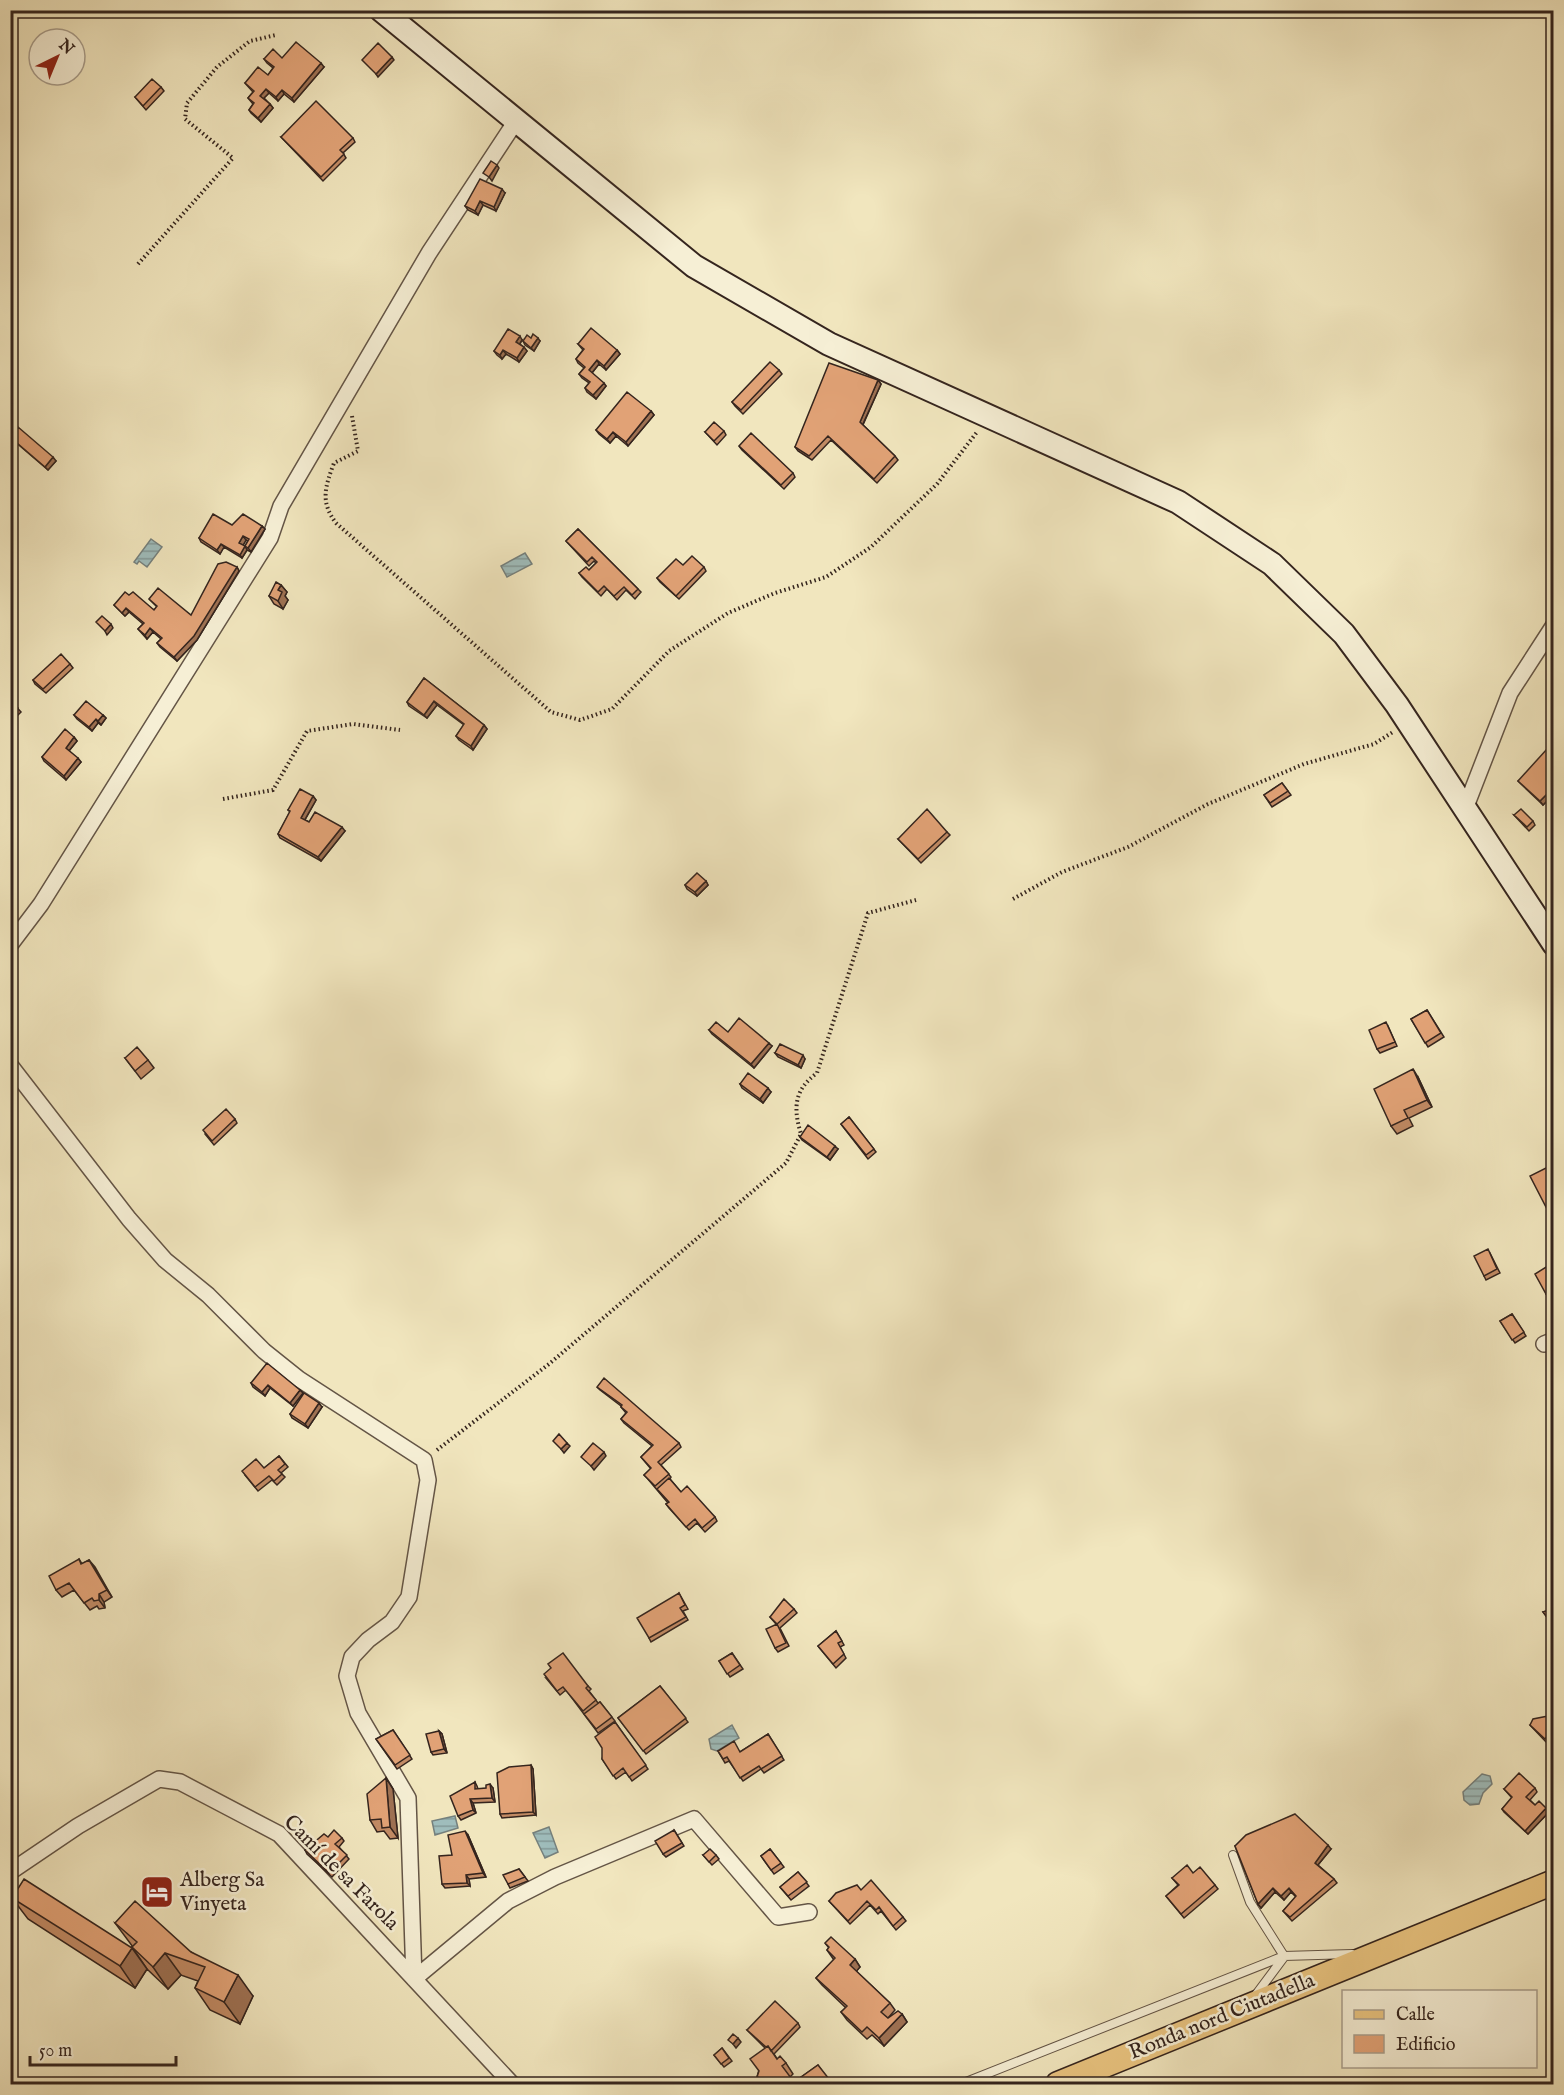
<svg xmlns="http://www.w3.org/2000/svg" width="1564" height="2095" viewBox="0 0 1564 2095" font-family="'IM FELL English',serif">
<defs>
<pattern id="water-rules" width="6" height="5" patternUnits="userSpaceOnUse" patternTransform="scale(1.5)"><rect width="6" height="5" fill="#9fbdbc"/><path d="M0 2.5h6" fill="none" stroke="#829998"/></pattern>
</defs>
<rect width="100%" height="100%" fill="#f1e6be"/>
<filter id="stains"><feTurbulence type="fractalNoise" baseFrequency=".00333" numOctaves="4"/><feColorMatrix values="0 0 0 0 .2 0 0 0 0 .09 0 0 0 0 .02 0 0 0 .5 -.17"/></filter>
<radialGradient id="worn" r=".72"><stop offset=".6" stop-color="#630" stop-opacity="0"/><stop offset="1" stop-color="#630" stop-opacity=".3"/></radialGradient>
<path fill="url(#water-rules)" stroke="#75807d" stroke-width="1.5" d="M151,539L162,547L147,567L139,561L137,564L134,562Z
M525,553L532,564L507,577L501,566Z
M732,1725L739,1738L717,1751L711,1749L709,1739Z
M1482,1774L1490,1776L1492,1784L1483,1793L1479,1804L1470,1805L1464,1800L1463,1792Z
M455,1816L458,1828L435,1835L432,1821Z
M549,1827L558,1852L545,1858L533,1833Z"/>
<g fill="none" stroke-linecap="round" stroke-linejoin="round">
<defs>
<path id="lane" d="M1233,1855L1250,1902L1284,1956
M1255,1996L1284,1957
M961,2084L1284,1956L1352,1954"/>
<path id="street" d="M1465,809L1510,693L1554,625
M10,945L41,904L270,538L281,506L429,253L516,121
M10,1065L129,1219L165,1260L208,1295L264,1351L299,1379L424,1460L428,1480L409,1597L392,1622L368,1640L352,1657L347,1676L358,1713L408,1798L414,1979
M1544,1344L1554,1340
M10,1872L78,1826L159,1779L180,1782L279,1834L512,2084
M414,1979L508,1901L555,1877L694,1819L778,1917L809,1912"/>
<path id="secondary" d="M381,10L694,266L829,344L1178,502L1272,564L1344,634L1397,705L1554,944"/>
<path id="primary" d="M1058,2084L1554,1882"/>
</defs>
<use href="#lane" stroke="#645546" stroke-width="10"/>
<use href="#street" stroke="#645546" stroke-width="18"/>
<use href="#secondary" stroke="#35251e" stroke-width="26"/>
<use href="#primary" stroke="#35251e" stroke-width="27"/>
<path stroke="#35251e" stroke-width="4" stroke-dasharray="1.5 3" stroke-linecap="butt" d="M138,264L233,158L185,119L187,103L217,67L250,41L276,35
M352,416L358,451L334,463C325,487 320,502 336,523L551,712L580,720L612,709L669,651L728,613L775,593L826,577L871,547L937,484L977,432
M223,799L273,790L307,731L353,724L400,730
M1013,899L1062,872L1128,847L1208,804L1304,764L1374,744L1393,732
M437,1450L549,1364L786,1163L801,1134C793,1108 794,1090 817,1073L868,913L916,900"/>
<use href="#lane" stroke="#f6efd5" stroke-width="8"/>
<use href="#street" stroke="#f6efd5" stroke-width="15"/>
<use href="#secondary" stroke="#f6efd5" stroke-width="22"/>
<use href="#primary" stroke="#e8c37f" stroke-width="24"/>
</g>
<path fill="#c28b65" stroke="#35251e" stroke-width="1.5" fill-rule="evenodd" d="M282,58L324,67L294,102L284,94L278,101L269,93L264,98L270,104L273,108L261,122L251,113L249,110L253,104L248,98L253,92L245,83L268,75L273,68L267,63L264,59Z
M161,87L164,91L146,110L135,97Z
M281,137L353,138L355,142L343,153L346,158L323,181Z
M505,193L496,211L483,205L478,215L468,210L465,206Z
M531,338L540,341L534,351L525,345L523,341Z
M522,340L520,344L527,351L519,362L506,354L502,359L497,355L494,351Z
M578,344L617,350L620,354L606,370L599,364L592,373L606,386L596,399L587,392L585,388L589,383L582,378L579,374L584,368L578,363L576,359L583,350Z
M779,370L782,374L743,414L735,406L732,402Z
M878,380L881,384L863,425L895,456L898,460L877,483L831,440L812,460L798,451L795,447Z
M651,411L654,415L628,446L616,436L610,443L599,434L596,430Z
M724,431L726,435L717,445L705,432Z
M10,437L56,461L48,470L13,440Z
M739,446L793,473L795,477L784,489L742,450Z
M232,525L262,526L265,529L251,552L247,550L242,558L224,547L220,554L201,542L199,538ZM246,540L248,541L245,546L243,545Z
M578,529L641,592L635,599L626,590L617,600L607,589L601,596L582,577L579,573L589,570L596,563L594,561L589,566L566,541Z
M683,565L704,567L706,571L679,599L660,582L657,578Z
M237,567L239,571L197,640L177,661L160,647L157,643L161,639L153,632L147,639L138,629L143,624L129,612L125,616L114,605L129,595L154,610L157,607L149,599L191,615Z
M281,585L287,592L285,596L288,600L283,609L274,604L269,596Z
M70,664L73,668L46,693L35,684L33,680Z
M424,678L484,725L487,729L473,750L459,740L456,736L464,725L437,705L427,718L409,706L407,702Z
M10,700L21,712L10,723Z
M74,715H103L106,718L101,725L98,723L92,731L77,719Z
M74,737L77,741L69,751L81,762L66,780L44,761L42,757Z
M1554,755V794L1543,805L1521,784L1518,781Z
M1282,783L1291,795L1272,807L1264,795Z
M313,796L316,800L305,820L309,822L345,831L321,861L280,838L278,834L290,812L288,810Z
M1514,815L1533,821L1535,825L1529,831Z
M947,832L950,835L921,863L898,839Z
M706,881L708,885L697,896L687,889L685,885Z
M1427,1010L1444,1037L1428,1047L1411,1019Z
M1388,1026L1397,1046L1380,1053L1377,1049Z
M709,1030L728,1032L772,1046L754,1068L712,1034Z
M775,1053L805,1059L801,1068L778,1057Z
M125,1058L148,1060L154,1068L141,1079Z
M1418,1077L1432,1107L1409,1118L1413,1126L1397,1134L1391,1126Z
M740,1084L771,1092L763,1103L742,1088Z
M849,1117L876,1152L868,1159L841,1124Z
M235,1119L237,1123L214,1145L205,1134Z
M800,1137L838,1149L830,1160L802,1140Z
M1550,1166L1554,1172V1213L1551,1215L1548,1211Z
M1490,1253L1500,1273L1486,1280L1484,1276Z
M1554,1268V1295L1549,1298L1546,1294Z
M1512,1314L1526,1336L1515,1343L1500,1321Z
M251,1383L300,1390L303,1393L293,1406L270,1388L265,1396L253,1387Z
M597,1387L679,1443L681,1447L661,1465L671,1477L670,1479L681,1492L715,1517L717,1521L705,1532L697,1523L689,1530L669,1508L666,1504L668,1503L647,1478L644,1475L651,1469L641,1457L652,1446L624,1423L621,1419L626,1413L621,1407V1406L600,1390Z
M322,1407L308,1428L292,1418L290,1414Z
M279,1456L288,1467L281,1473L285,1477L277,1485L272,1480L258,1491L245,1475L264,1468Z
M79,1559L82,1564L89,1560L112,1597L104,1602L105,1608L99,1609L97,1606L90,1610L74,1590L62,1597L56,1590Z
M679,1593L688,1609L683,1611L688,1620L651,1642L649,1638Z
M794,1609L797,1613L780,1628L789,1646L778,1652L775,1648L776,1624L770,1617Z
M1554,1609V1623L1552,1624L1543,1612Z
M836,1631L844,1645L840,1647L846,1658L836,1668L818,1646Z
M732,1653L743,1669L730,1677L719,1661Z
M546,1678L588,1686L591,1689L589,1691L598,1703L600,1702L615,1721L598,1733L566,1690L560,1695Z
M660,1686L688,1722L646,1754L618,1718Z
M1554,1717V1736L1547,1743L1530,1725Z
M615,1722L648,1769L632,1781L626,1772L616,1779L602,1759Z
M393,1730L412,1759L397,1769L376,1739Z
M439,1731L442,1734L447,1753L433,1755L431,1752Z
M768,1734L784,1760L764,1773L761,1769L743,1781L729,1761L725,1763L718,1751L740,1752Z
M531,1765L533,1769L536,1815L502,1818L500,1814Z
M386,1778L393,1789L398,1838L390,1839L384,1831L377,1832L370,1820Z
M475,1782L477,1786L478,1789L493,1788L495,1802L473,1803L476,1813L461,1820L458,1816Z
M1535,1788L1537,1792L1530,1800L1535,1805L1549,1812L1528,1834L1504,1812L1502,1809L1512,1798L1504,1789Z
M674,1830L684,1846L666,1857L663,1854Z
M468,1835L486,1877L469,1879L470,1886L445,1888L442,1884L452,1855Z
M328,1837L342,1838L344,1841L339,1847L349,1859L332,1877L307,1854L305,1850Z
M1235,1846L1331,1849L1318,1865L1334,1879L1337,1883L1292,1921L1283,1911L1296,1897L1291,1892L1284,1900L1275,1892L1261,1908L1258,1904Z
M770,1849L784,1867L774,1874L761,1856Z
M703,1855H716L719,1859L712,1865Z
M519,1869L528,1881L510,1888L508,1884Z
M798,1872L809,1886L791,1900L780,1887Z
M1193,1873L1215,1885L1218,1889L1184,1918L1166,1896L1178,1885L1172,1878Z
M861,1890L903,1917L906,1921L896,1930L881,1911L878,1914L870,1905L850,1924L829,1901Z
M12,1898L147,1969L135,1988L28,1919Z
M115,1923L191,1952L253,1996L240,2024L210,2010L195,1988L198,1981L181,1975L168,1989L147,1969L132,1947H133Z
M825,1943L855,1959L860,1967L856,1971L890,2003L895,2010L888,2018L902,2014L907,2022L884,2046L872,2035L867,2039L847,2020L841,2012L846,2008L822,1985L816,1978L834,1960L827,1950L829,1948Z
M798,2023L800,2027L774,2054L777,2059L786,2063L793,2074L790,2077L794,2082L818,2065L832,2085H762L757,2077L765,2048L747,2030Z
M722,2048L732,2061L724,2067L714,2055Z"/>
<path fill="#9e7153" stroke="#35251e" stroke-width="1.5" d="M392,57L394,60L378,77L376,74Z
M321,63L324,67L294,102L292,98Z
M266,89L269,93L263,99L260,96Z
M282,90L284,94L278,101L276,97Z
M270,104L273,108L261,122L258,118Z
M497,165L499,168L492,181L489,177Z
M502,189L505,193L496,211L494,207Z
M480,201L483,205L478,215L475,211Z
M520,336L522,340L519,345L516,342Z
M538,338L540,341L534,351L531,348Z
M524,347L527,351L519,362L517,358Z
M503,350L506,354L502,359L500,355Z
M617,350L620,354L606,370L604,366Z
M597,360L599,364L591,374L589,370Z
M878,380L881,384L862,426L860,422Z
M604,383L606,386L596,399L593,395Z
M651,411L654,415L628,446L626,442Z
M613,432L616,436L610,443L607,439Z
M53,457L56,461L48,470L45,467Z
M262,526L265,529L251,552L248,548Z
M243,536L246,540L242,547L239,543Z
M221,544L224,547L220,554L217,550Z
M245,546L247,550L242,558L240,555Z
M237,567L239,571L197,640L177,661L174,657Z
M281,585L287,592L285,596L288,600L283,609L278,601V590Z
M126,608L129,612L125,616L122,613Z
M111,624L113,628L107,635L105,631Z
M150,628L153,632L147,639L145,635Z
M434,701L437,705L427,718L424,715Z
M103,715L106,718L101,725L98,721Z
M96,719L98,723L92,731L89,727Z
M484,725L487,729L473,750L471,746Z
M74,737L77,741L68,752L66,748Z
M78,758L81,762L66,780L64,776Z
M1554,787V794L1543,805L1540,801Z
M313,796L316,800L304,821L301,818Z
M342,827L345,831L321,861L318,857Z
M706,881L708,885L697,896L695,892Z
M769,1043L772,1046L754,1068L751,1064Z
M803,1055L805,1059L801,1068L798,1065Z
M1413,1069L1418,1077L1432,1107L1427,1100Z
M768,1088L771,1092L763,1103L760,1099Z
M835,1146L838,1149L830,1160L827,1157Z
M268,1385L270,1388L265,1396L262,1392Z
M300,1390L303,1393L293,1406L290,1403Z
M319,1403L322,1407L308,1428L305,1424Z
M567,1443L570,1446L564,1453L561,1449Z
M604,1452L606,1456L594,1470L591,1466Z
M89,1560L95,1567L112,1597L107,1590Z
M99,1594L104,1602L105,1608L99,1600Z
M439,1731L442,1734L447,1753L444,1749Z
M531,1765L533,1769L536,1815L533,1812Z
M386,1778L393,1789L398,1838L390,1827Z
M490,1784L493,1788L495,1802L492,1798Z
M470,1799L473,1803L476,1813L473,1810Z
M1546,1808L1549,1812L1528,1834L1525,1831Z
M465,1831L468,1835L486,1877L483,1873Z
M1328,1845L1331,1849L1317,1866L1315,1863Z
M466,1875L469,1879L470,1886L467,1883Z
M1273,1888L1275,1892L1261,1908L1258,1904Z
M1289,1888L1291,1892L1284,1900L1281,1896Z
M132,1948L147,1969L135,1988L120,1966Z
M165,1953L181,1975L168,1989L153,1967Z
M855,1959L860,1967L855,1973L850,1965Z
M238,1975L253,1996L240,2024L224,2002Z
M902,2014L907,2022L884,2046L879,2038Z
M738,2038L741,2042L736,2048L733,2044Z"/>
<path fill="#e1a276" stroke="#35251e" stroke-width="1.5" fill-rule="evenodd" d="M296,42L321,63L292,98L282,90L276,97L266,89L260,96L270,104L258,118L249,110L254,103L248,98L254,91L245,83L258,67L268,75L274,67L264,59L273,49L282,58Z
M378,43L392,57L376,74L362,60Z
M152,79L161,87L143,106L135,97Z
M316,101L353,138L340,150L344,154L321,177L281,137Z
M491,161L497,165L489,177L483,173Z
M480,179L502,189L494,207L480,201L475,211L465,206Z
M591,328L617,350L604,366L597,360L589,370L604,383L593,395L585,388L590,382L579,374L585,367L576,359L584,349L578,344Z
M508,329L520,336L516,342L524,347L517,358L503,350L500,355L494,351Z
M533,334L538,338L531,348L523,341L527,335L531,338Z
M770,362L779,370L741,410L732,402Z
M829,363L878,380L860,422L895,456L874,479L828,436L809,456L795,447Z
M627,392L651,411L626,442L613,432L607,439L596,430Z
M714,422L724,431L714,441L705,432Z
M18,427L53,457L45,467L10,437Z
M751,433L793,473L781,485L739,446Z
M213,514L232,525L243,514L262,526L248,548L245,546L240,555L221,544L217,550L199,538ZM243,536L249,539L245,546L239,543Z
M578,529L638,589L632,595L624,587L614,596L604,586L598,592L579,573L586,567L589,570L597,562L592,557L587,562L566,541Z
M692,556L704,567L676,596L657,578L676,559L683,565Z
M226,562L237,567L194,636L174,657L157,643L162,638L150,628L145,635L138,629L144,623L126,608L122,613L114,605L125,592L129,595L133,592L154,610L157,606L149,599L158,588L191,615L218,564Z
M276,582L281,585L278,590L282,592L278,601L269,596Z
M102,616L111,624L105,631L96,622Z
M61,654L70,664L43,689L33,680Z
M424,678L484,725L471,746L456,736L464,724L434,701L424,715L407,702Z
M10,700L18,708L10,716Z
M86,701L103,715L98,721L96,719L89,727L74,715Z
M65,729L74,737L66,748L78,758L64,776L42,757Z
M1547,749L1554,755V787L1540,801L1518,781Z
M1282,783L1288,791L1270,803L1264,795Z
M300,789L313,796L301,818L309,822L315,812L342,827L318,857L278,834L290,811L288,810Z
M927,809L947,832L918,859L898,839Z
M1521,809L1533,821L1527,827L1514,815Z
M697,873L706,881L695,892L685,885Z
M1427,1010L1441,1033L1425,1043L1411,1019Z
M739,1018L769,1043L751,1064L709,1030L716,1022L728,1032Z
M1386,1022L1395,1042L1377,1049L1369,1030Z
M780,1044L803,1055L798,1065L775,1053Z
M137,1047L148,1060L135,1071L125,1058Z
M1413,1069L1427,1100L1404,1110L1408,1118L1391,1126L1374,1089Z
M748,1073L768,1088L760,1099L740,1084Z
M226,1109L235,1119L212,1141L203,1130Z
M849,1117L874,1149L866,1155L841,1124Z
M808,1125L835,1146L827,1157L800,1137Z
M1550,1166L1554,1173V1208L1548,1211L1530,1176Z
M1488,1249L1497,1269L1484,1276L1474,1256Z
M1551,1264L1554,1268V1290L1546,1294L1535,1274Z
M1512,1314L1524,1332L1512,1340L1500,1321Z
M1554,1352V1363L1548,1358Z
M267,1363L300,1390L290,1403L268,1385L262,1392L251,1383Z
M604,1378L679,1443L658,1462L669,1474L655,1486L644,1475L651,1468L641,1457L653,1445L621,1419L627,1412L621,1407L622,1405L597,1387Z
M304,1393L319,1403L305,1424L290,1414Z
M559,1434L567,1443L561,1449L553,1441Z
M593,1443L604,1452L591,1466L581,1457Z
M279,1456L285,1464L278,1470L282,1474L274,1481L269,1476L255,1487L242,1471L256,1459L264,1468Z
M669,1478L681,1492L687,1486L715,1517L702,1528L695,1519L686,1527L666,1504L669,1502L657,1489Z
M79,1559L81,1564L89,1560L107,1590L99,1594V1600L94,1601L92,1598L84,1603L69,1583L56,1590L49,1576Z
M679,1593L685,1605L680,1608L686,1617L649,1638L637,1618Z
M784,1599L794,1609L777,1624L770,1617Z
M1554,1609V1619L1549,1620L1543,1612Z
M777,1624L786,1643L775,1648L766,1629Z
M836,1631L842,1641L838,1643L844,1654L833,1664L818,1646Z
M563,1653L588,1686L586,1688L596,1700L583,1711L563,1687L557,1691L544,1674L551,1668L548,1664Z
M732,1653L740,1665L727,1674L719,1661Z
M660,1686L686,1718L643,1751L618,1718Z
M600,1702L612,1717L596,1729L584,1714Z
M1548,1716L1554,1717V1732L1552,1731L1545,1739L1530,1725L1533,1719Z
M615,1722L646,1765L629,1777L623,1768L613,1776L602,1759V1748L595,1737Z
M393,1730L410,1755L395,1765L376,1739Z
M439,1731L444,1749L431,1752L426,1734Z
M768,1734L782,1756L761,1769L759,1766L740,1778L727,1757L723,1759L718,1751L734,1741L740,1752Z
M531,1765L533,1812L500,1814L497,1773L509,1767Z
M1519,1773L1535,1788L1526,1797L1535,1805L1539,1801L1546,1808L1525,1831L1502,1809L1512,1797L1504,1789Z
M386,1778L390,1827L382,1828L381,1819L370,1820L367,1794Z
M475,1782V1789L486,1788V1785L490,1784L492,1798L470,1799L473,1810L458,1816L450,1796Z
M1295,1814L1328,1845L1315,1863L1334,1879L1290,1917L1283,1911L1296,1896L1289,1888L1281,1896L1273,1888L1258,1904L1235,1846L1246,1835Z
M334,1830L342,1838L335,1844L347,1855L329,1873L305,1850L324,1834L328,1837Z
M674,1830L682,1843L663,1854L655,1841Z
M465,1831L483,1873L466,1875L467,1883L442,1884L439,1856L452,1855L448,1835Z
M710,1849L716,1855L709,1862L703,1855Z
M770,1849L781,1863L771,1870L761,1856Z
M1187,1865L1193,1873L1200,1867L1215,1885L1181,1914L1166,1896L1179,1885L1172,1878Z
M519,1869L525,1877L508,1884L503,1875Z
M798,1872L807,1882L788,1896L780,1887Z
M24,1879L132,1948L120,1966L12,1898Z
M871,1880L903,1917L893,1926L879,1907L876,1910L867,1901L848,1921L829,1901L836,1893L857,1885L861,1890Z
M135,1901L191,1952L238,1975L224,2002L195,1988L205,1967L165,1953L153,1967L132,1947L137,1942L115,1923Z
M831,1937L855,1959L850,1965L890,2003L881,2012L888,2018L898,2011L902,2014L879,2038L867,2027L862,2032L841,2012L847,2006L816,1978L835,1958L827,1950L829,1947L825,1943Z
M775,2001L798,2023L771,2051L768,2046L766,2047L747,2030Z
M733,2034L738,2038L733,2044L728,2040Z
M768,2046L777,2059L780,2056L786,2063L782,2066L794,2082L818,2065L829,2079L822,2085H769L764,2079L757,2077L759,2071L750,2059Z
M722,2048L729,2058L721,2064L714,2055Z"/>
<defs>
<symbol id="hotel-square" viewBox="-11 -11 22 22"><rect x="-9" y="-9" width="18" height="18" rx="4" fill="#8f2418" stroke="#f6efd5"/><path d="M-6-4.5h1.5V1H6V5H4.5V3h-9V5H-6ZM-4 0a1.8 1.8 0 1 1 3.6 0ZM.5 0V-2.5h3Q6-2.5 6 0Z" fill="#fff"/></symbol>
</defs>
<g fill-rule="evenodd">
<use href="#hotel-square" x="138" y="1873" width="38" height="38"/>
</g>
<g text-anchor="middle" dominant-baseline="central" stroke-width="5" stroke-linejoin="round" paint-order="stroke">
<g font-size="21" fill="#35251e" stroke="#f6efd5">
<text transform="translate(341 1873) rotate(45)">Camí de sa Farola</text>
<text transform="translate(1222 2017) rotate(-22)">Ronda nord Ciutadella</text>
</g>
<g font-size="21" fill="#35251e" stroke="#f6efd5" text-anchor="start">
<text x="180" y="1880">Alberg Sa<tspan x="180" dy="24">Vinyeta</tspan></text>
</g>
</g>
<rect width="1564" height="2095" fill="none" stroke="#f1e6be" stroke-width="36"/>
<rect x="12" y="12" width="1540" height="2071" fill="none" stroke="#35251e" stroke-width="3"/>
<rect x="18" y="18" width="1528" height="2059" fill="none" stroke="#35251e" stroke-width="1.5"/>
<rect x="1342" y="1990" width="195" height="78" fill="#f6efd5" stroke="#a99e8c" stroke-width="1.5"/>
<rect x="1354" y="2010" width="30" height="9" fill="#e8c37f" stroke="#a99e8c" stroke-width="1.5"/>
<text x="1396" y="2020" font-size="18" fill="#35251e">Calle</text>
<rect x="1354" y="2035" width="30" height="18" fill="#e1a276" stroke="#a99e8c" stroke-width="1.5"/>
<text x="1396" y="2050" font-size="18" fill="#35251e">Edificio</text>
<g transform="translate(57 57) rotate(43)"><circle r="28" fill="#f6efd5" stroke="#a99e8c" stroke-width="1.5"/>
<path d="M0-4.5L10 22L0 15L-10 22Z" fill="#8f2418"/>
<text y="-9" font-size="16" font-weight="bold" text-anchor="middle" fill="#35251e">N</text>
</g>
<path d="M30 2056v9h146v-9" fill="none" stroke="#35251e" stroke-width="3"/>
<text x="39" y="2056" font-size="18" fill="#35251e" stroke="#f6efd5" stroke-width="4.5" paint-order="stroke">50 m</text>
<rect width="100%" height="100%" filter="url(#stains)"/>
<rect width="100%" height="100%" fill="url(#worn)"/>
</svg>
